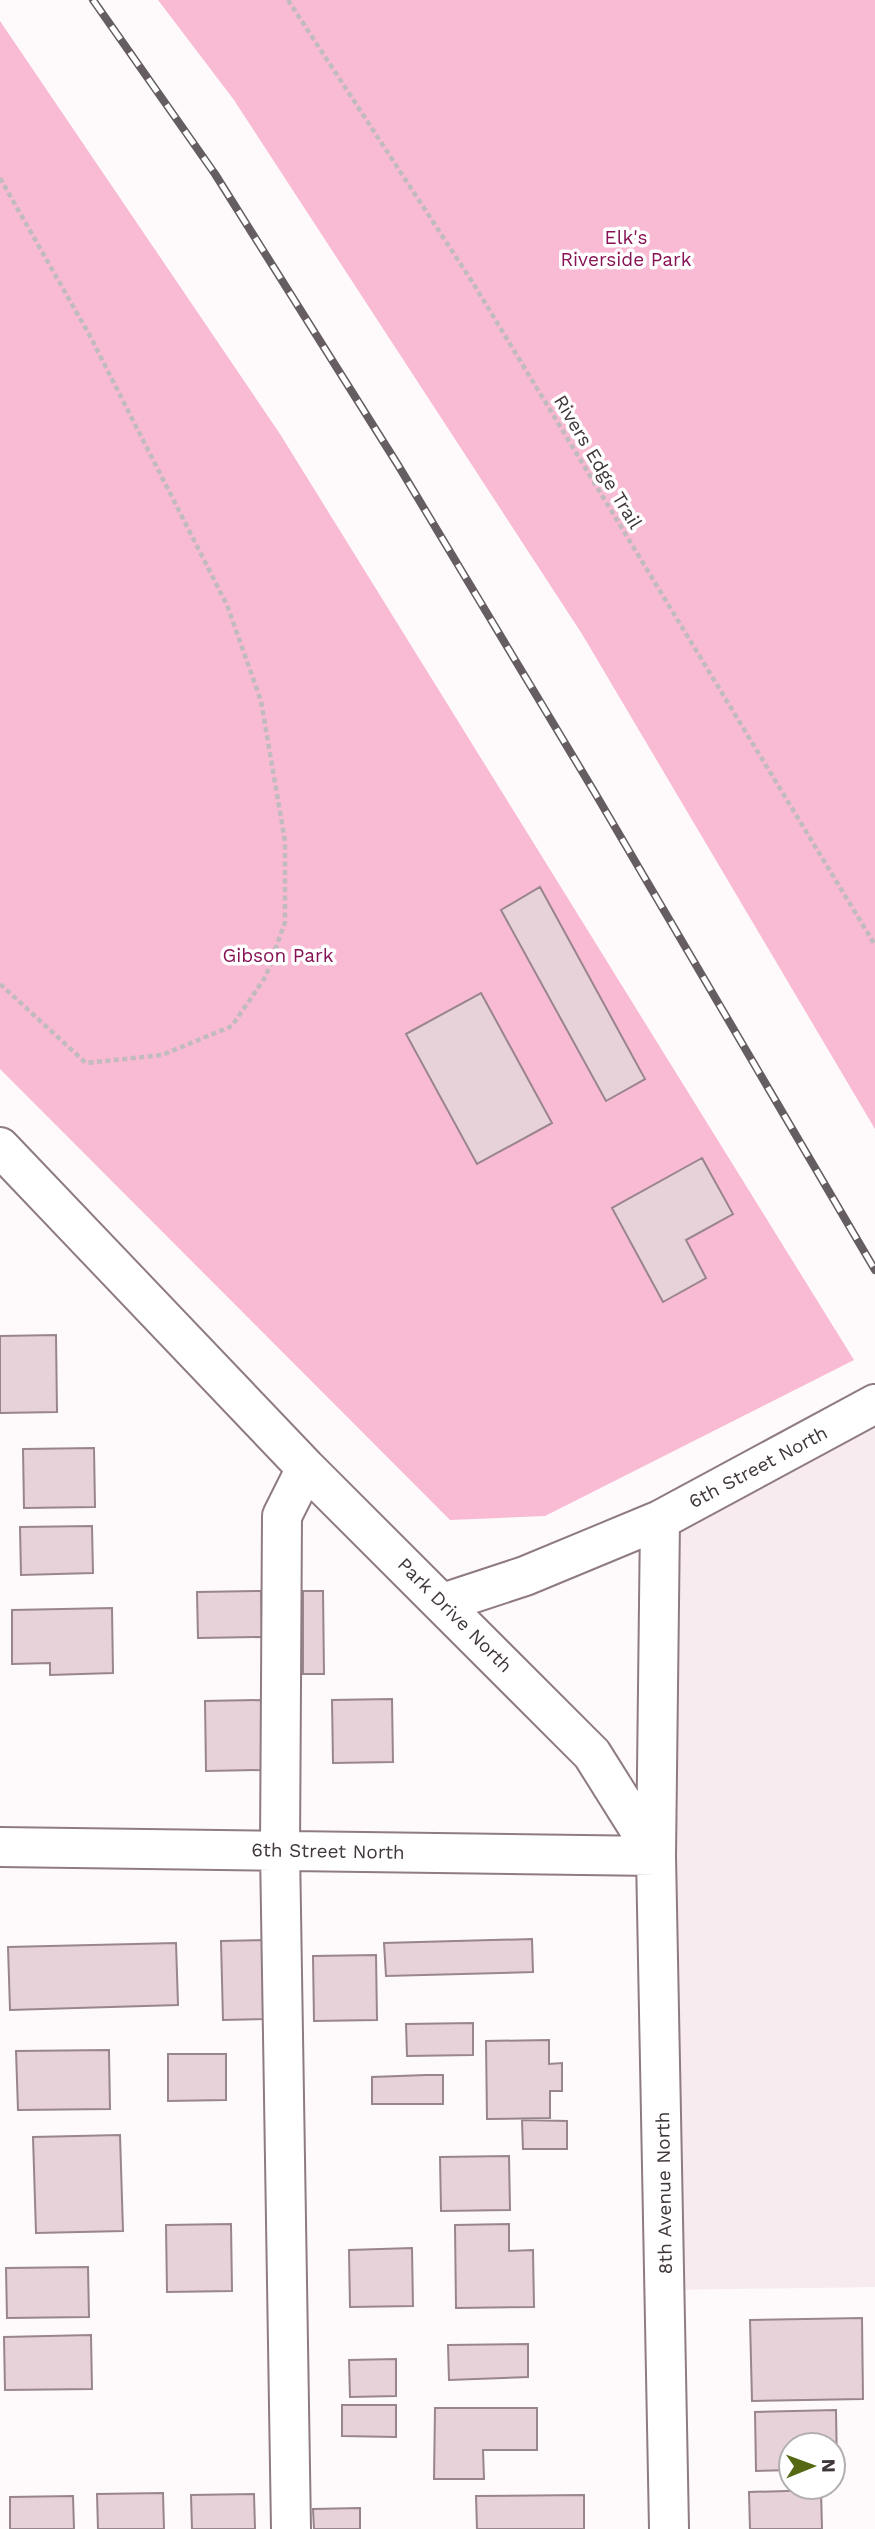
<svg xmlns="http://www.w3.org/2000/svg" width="875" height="2529" viewBox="0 0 875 2529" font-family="'Work Sans',sans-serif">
<rect width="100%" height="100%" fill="#fefafb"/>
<path fill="#f7ebef" d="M875,1404V2287L667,2290L660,1520Z"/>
<path fill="#f9bad4" d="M158,0H875V1129L582,634L234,100Z
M0,21L280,434L854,1360L545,1516L450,1520L0,1069Z"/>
<path fill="#e8d2da" stroke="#99858d" stroke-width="2" d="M540,887L645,1079L606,1101L501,910Z
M481,993L552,1123L477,1164L406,1034Z
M702,1158L733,1214L686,1240L706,1278L663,1302L612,1208Z
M56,1335L57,1412L0,1413V1336Z
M94,1448L95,1507L24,1508L23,1449Z
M92,1526L93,1573L21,1575L20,1527Z
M261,1591L262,1637L198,1638L197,1592Z
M303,1591H323L324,1674H303Z
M112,1608L113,1673L50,1675V1663L12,1664V1610Z
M392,1699L393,1762L333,1763L332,1700Z
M262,1700L263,1770L206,1771L205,1701Z
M532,1939L533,1972L386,1976L384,1943Z
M264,1940L265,2019L223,2020L221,1941Z
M176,1943L178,2005L10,2010L8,1947Z
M376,1955L377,2020L314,2021L313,1956Z
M473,2023V2055L407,2056L406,2024Z
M549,2040V2064L562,2063V2091H550V2118L487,2119L486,2041Z
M109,2050L110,2109L18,2110L16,2051Z
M168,2054H226V2100L168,2101Z
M426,2075H443V2104H372V2077Z
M522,2120L567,2121V2149H523Z
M120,2135L123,2231L36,2233L33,2137Z
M509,2156L510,2210L441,2211L440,2157Z
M231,2224L232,2291L167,2292L166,2225Z
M509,2224V2251L533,2250L534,2307L456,2308L455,2225Z
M412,2248L413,2306L350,2307L349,2250Z
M88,2267L89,2317L7,2318L6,2268Z
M862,2318L863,2399L752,2401L750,2320Z
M91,2335L92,2389L5,2390L4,2337Z
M528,2344V2377L449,2380L448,2345Z
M396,2359V2396L350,2397L349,2360Z
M342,2405H396V2437L342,2436Z
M435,2408H537V2450H483L484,2479H434Z
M836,2410L837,2469L833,2470V2445H791V2470L756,2471L755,2412Z
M821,2490L822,2529H750L749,2492Z
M163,2493L164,2529H98L97,2494Z
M254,2494L255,2529H192L191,2495Z
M584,2495V2529H477L476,2496Z
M73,2496L74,2529H10V2497Z
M360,2508V2529H314L313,2509Z"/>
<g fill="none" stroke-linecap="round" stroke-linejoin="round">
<defs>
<path id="minor" d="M0,1147L306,1468L592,1754L656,1856
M660,1520L656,1856L669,2529
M443,1603L525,1576L660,1520L875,1404
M0,1847L656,1856
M291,2529L280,1850L282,1516L306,1468"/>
</defs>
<use href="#minor" stroke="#8f7b83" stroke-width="42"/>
<path stroke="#c1bbbd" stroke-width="4.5" stroke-dasharray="5 3.5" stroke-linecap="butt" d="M288,0L473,283L875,945
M0,178L90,336L227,605L261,701L285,841V922L266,976L232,1026L162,1055L86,1063L0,984"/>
<use href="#minor" stroke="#fff" stroke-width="38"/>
<defs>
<path id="rail" d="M93,0L215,174L398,465L595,793L875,1270"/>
</defs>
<use href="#rail" stroke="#655d61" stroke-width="8"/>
<use href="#rail" stroke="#fff" stroke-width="5" stroke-dasharray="16" stroke-linecap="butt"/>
</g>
<g text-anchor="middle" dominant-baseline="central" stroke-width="7" stroke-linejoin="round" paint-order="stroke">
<g font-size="19" fill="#861254" stroke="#fff">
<text x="626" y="237">Elk's<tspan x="626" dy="22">Riverside Park</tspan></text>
<text x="278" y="955">Gibson Park</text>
</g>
<g font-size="19" fill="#40373b" stroke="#fff">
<text transform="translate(598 462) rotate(59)">Rivers Edge Trail</text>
<text transform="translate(758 1467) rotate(-28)">6th Street North</text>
<text transform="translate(455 1615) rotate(45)">Park Drive North</text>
<text transform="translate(328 1851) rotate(1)">6th Street North</text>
<text transform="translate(664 2193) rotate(-91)">8th Avenue North</text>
</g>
</g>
<g transform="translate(812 2466) rotate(89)"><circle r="33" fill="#ffffff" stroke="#b3afb1" stroke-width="2"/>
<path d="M0-5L12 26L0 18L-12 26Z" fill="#556813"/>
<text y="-10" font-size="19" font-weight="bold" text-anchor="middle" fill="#40373b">N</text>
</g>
</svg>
